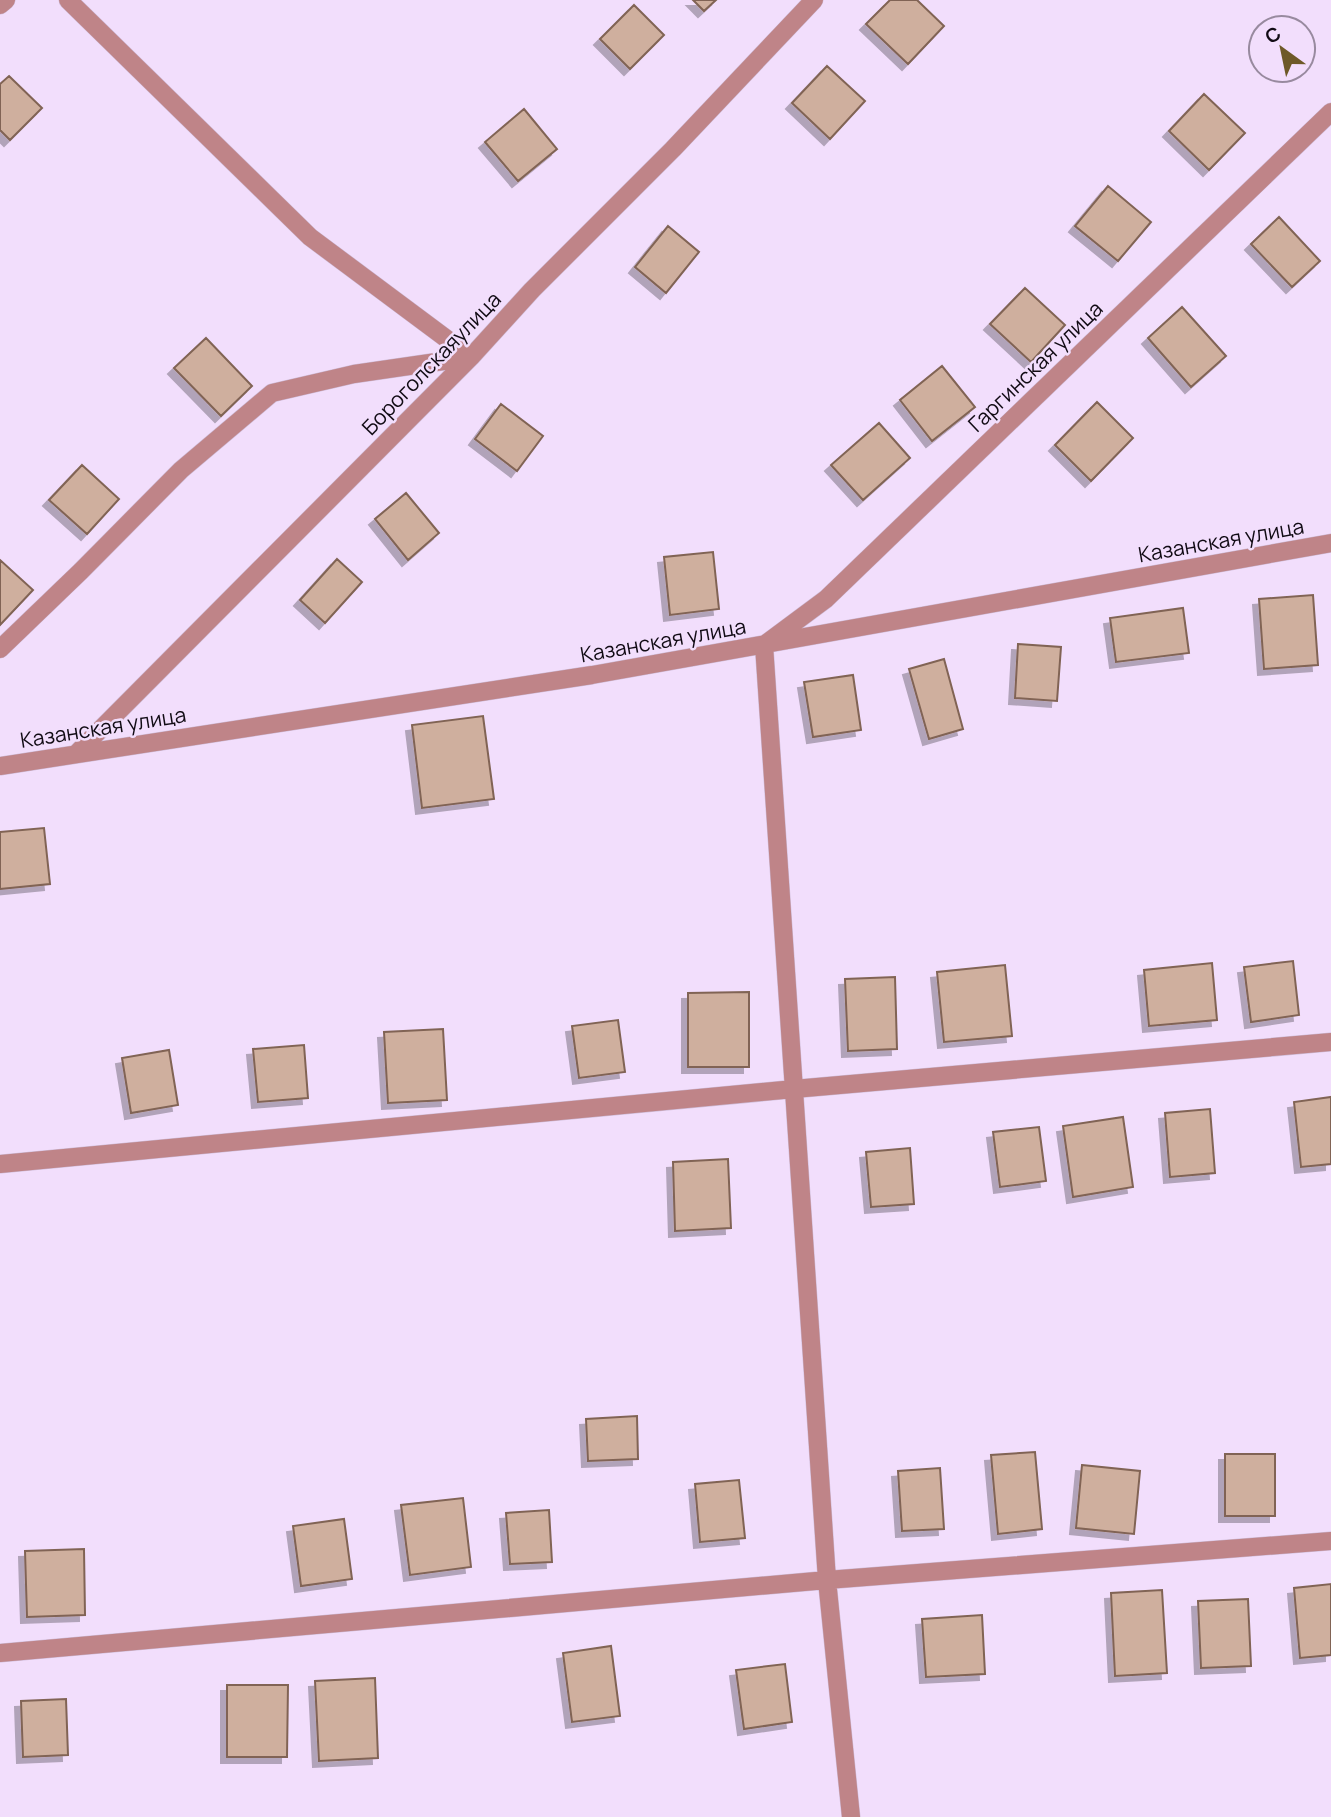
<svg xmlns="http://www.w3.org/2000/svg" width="1331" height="1817" viewBox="0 0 1331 1817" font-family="Manrope,sans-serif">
<defs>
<filter id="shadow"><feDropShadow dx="-6" dy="6" stdDeviation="0" flood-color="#0004"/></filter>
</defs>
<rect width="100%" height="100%" fill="#f2defc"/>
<path fill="#cfaf9e" stroke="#816454" stroke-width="2" filter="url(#shadow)" d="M693,0H716L704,11Z
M890,0H917L944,26L908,64L866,24Z
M634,5L664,35L630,69L600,39Z
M827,66L865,101L830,139L792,103Z
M9,76L42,108L10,140L0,130V84Z
M1204,94L1245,133L1209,170L1169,131Z
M524,109L557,149L518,181L485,142Z
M1108,186L1151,222L1118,261L1075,226Z
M1279,217L1320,261L1292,287L1251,244Z
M668,226L699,252L666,293L635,267Z
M1025,288L1065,325L1031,362L990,324Z
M1182,307L1226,356L1191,387L1148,338Z
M206,338L252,386L221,416L174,368Z
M942,366L975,407L932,441L900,400Z
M1097,402L1133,438L1091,481L1055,445Z
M501,404L543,436L517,471L475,439Z
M879,423L910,458L863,500L831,465Z
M82,465L119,499L87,534L49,500Z
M406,493L439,533L408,560L375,519Z
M713,552L719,609L670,615L664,557Z
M337,559L362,582L325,623L300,600Z
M0,560L33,590L0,625Z
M1313,595L1318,665L1264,669L1259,599Z
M1183,608L1189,653L1116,662L1110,618Z
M1018,644L1061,647L1057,701L1015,698Z
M944,659L963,729L929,739L909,669Z
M853,675L861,730L813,737L804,682Z
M483,716L494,799L422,808L412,725Z
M44,828L50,884L0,889V832Z
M1293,961L1299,1015L1251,1022L1244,967Z
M1212,963L1217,1020L1149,1026L1144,970Z
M1005,965L1012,1036L944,1042L937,972Z
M895,977L897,1049L848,1051L845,979Z
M749,992V1067H688V993Z
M618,1020L625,1072L579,1078L572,1026Z
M443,1029L447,1100L388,1103L384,1032Z
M304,1045L308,1098L258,1102L253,1049Z
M169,1050L178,1105L131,1113L122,1058Z
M1331,1097V1164L1301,1167L1294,1102Z
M1210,1109L1215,1173L1170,1177L1165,1113Z
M1123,1117L1133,1187L1073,1197L1063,1126Z
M1039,1127L1046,1181L1000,1187L993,1132Z
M910,1148L914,1204L871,1207L866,1152Z
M728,1159L731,1228L675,1231L673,1162Z
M637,1416L638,1459L588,1461L586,1419Z
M1035,1452L1042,1529L998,1534L991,1455Z
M1225,1454H1275V1516H1225Z
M1082,1465L1140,1471L1134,1534L1076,1528Z
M940,1468L944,1529L902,1531L898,1471Z
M739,1480L745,1538L700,1542L695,1484Z
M463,1498L471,1567L410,1575L401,1505Z
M549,1510L552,1562L510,1564L506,1513Z
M344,1519L352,1579L301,1586L293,1526Z
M84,1549L85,1615L27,1617L25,1551Z
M1331,1584V1655L1300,1658L1294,1588Z
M1162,1590L1167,1673L1115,1676L1111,1593Z
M1248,1599L1251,1666L1201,1668L1198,1601Z
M982,1615L985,1674L926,1677L922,1619Z
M611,1646L620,1716L572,1722L563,1653Z
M785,1664L792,1722L744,1729L736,1670Z
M375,1678L378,1758L319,1761L315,1681Z
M227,1685H288L287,1757H227Z
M66,1699L68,1755L23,1757L21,1701Z"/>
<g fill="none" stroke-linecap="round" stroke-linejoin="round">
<defs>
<path id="street" d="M68,0L310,237L471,357
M0,5L6,0
M0,649L81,571L181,470L272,393L354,374L471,357
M76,754L471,357L532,290L673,149L814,0
M0,766L592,675L1331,543
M0,1164L794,1089L1331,1042
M0,1653L827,1580L1331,1541
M851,1817L827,1580L764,645L826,599L1331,112"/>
</defs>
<use href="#street" stroke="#cebcd7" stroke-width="19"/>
<use href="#street" stroke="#bf8488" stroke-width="18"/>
</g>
<g text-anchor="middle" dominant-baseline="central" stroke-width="5" stroke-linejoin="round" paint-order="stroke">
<g font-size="21" fill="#110b14" stroke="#f2defc">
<text transform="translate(431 363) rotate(-46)">Бороголскаяулица</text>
<text transform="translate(1035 366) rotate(-44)">Гаргинская улица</text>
<text transform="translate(1221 540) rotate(-10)">Казанская улица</text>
<text transform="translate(663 640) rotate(-10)">Казанская улица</text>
<text transform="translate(103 727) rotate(-9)">Казанская улица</text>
</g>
</g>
<g transform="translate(1282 49) rotate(327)"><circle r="33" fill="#f2defc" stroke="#988a9f" stroke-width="2"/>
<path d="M0-5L12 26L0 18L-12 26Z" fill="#6e5928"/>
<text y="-10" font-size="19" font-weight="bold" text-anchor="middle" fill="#110b14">С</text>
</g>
</svg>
